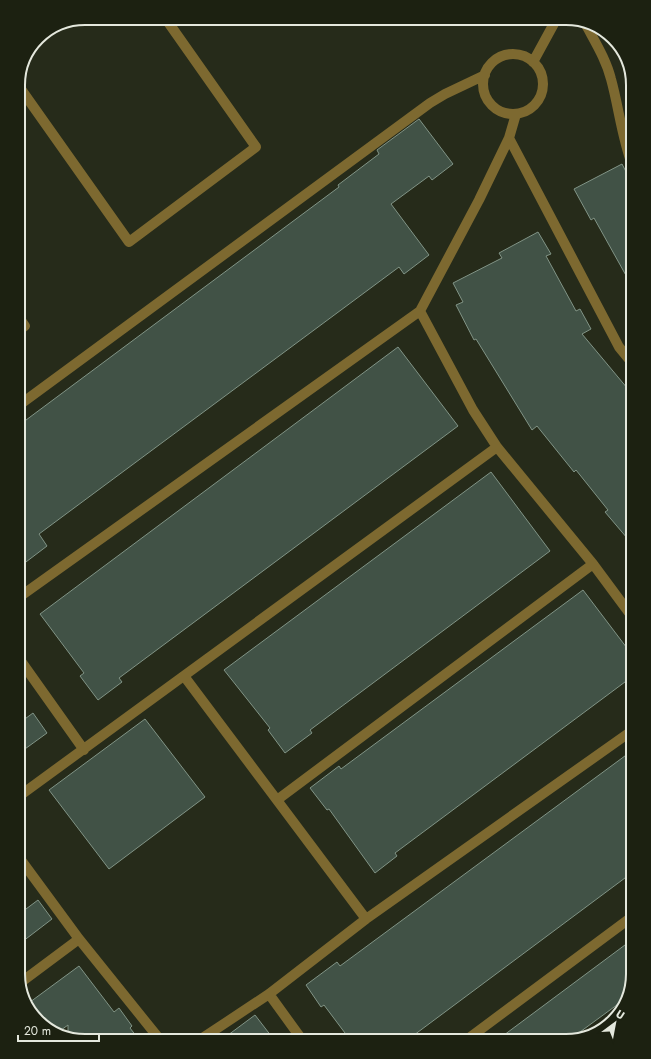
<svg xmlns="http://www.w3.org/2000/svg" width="651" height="1059" viewBox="0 0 651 1059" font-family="Jost,sans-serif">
<rect width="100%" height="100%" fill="#262b1a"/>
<path fill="#415246" stroke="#819486" d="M419,119L453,164L432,180L429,176L391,204L429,255L404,274L399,267L39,534L47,546L18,568V426L339,187L338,185L379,154L377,150Z
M622,164L633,185V288L594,218L591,220L574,189Z
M538,232L551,254L546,256L576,311L580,309L591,329L582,334L633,395V545L605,512L608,510L576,470L574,472L537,426L532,430L476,339L474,340L456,305L463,302L453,283L502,258L499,253Z
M398,347L458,426L119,678L122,682L98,700L80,676L84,673L40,614Z
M491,472L550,551L310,730L312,733L285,753L268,730L270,728L224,670Z
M583,590L633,656V676L395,853L397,856L375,873L329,809L327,810L310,788L339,766L341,769Z
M33,713L47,733L18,754V724Z
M145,719L205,797L109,869L49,790Z
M633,750V872L406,1041H351L324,1005L321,1007L306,985L337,962L340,966Z
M38,900L52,919L18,945V915Z
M633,939V974L625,999L569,1040L496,1041Z
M79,966L114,1012L119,1008L132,1026L130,1028L140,1041H81L68,1037V1025L57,1033L48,1030L26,1005Z
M255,1015L275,1041H220Z"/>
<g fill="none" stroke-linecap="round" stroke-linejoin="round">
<path stroke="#7d6930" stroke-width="10" d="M585,23C595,42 606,59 611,79C619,108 622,139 633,167
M483 84a30 30 0 1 1 60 0a30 30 0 1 1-60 0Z
M533,62L557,18
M18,85L129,242L256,147L168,22
M509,138L619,347L633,364
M420,311L473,410L497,447L593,564L633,618
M18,331L25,326L18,316
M18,406L430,103L445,94L485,75
M18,598L420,311L479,200L509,138L516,114
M18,657L84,750
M184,676L366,919
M18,797L497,447
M277,800L593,564
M18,856L79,939L161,1041
M20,983L79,939
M269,994L303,1041
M198,1041L269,994L366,919L633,730
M465,1041L633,916"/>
</g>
<path d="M0 0H651V1059H0ZM85 25H566A60 60 0 0 1 626 85V974A60 60 0 0 1 566 1034H85A60 60 0 0 1 25 974V85A60 60 0 0 1 85 25Z" fill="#1c2111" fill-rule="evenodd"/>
<path fill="none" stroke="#e4e8dd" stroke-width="2" d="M85 25H566A60 60 0 0 1 626 85V974A60 60 0 0 1 566 1034H85A60 60 0 0 1 25 974V85A60 60 0 0 1 85 25Z"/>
<g transform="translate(615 1023) rotate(32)" stroke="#1c2111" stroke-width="3" paint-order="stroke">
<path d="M0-3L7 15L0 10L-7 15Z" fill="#e4e8dd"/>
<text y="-6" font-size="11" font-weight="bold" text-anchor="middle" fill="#e4e8dd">U</text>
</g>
<path d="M18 1035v6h81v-6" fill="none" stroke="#e4e8dd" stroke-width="2"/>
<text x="24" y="1035" font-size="12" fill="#e4e8dd" stroke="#1c2111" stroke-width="3" paint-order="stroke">20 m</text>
</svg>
